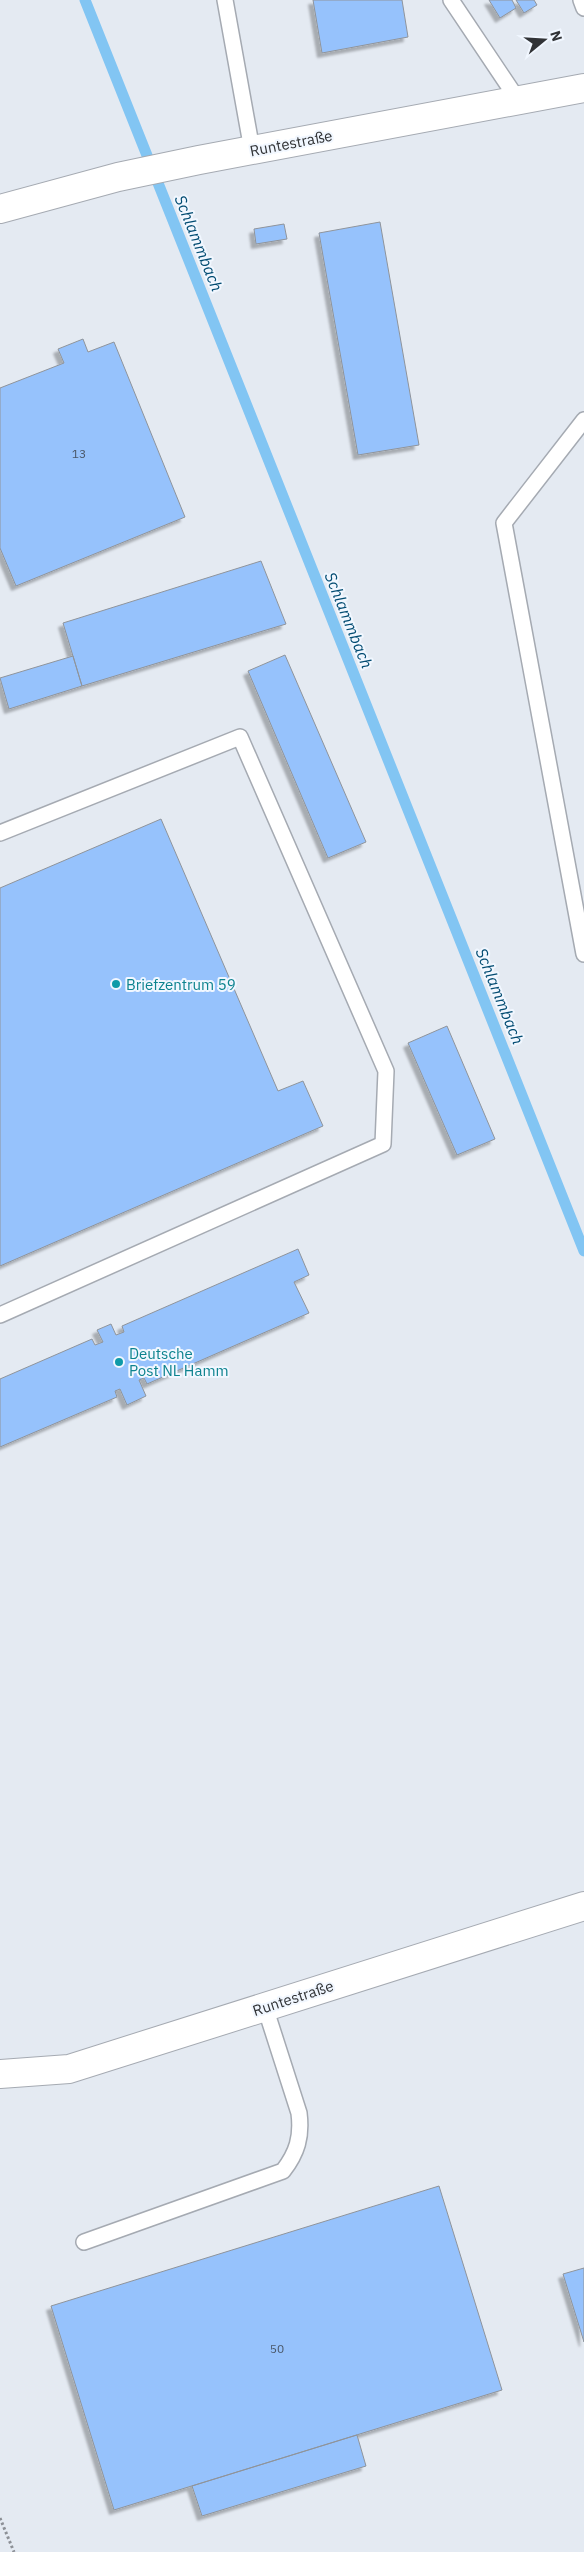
<svg xmlns="http://www.w3.org/2000/svg" width="584" height="2552" viewBox="0 0 584 2552" font-family="'IBM Plex Sans',sans-serif">
<defs>
<filter id="shadow"><feDropShadow dx="-4.5" dy="4.5" stdDeviation="1" flood-color="#0004"/></filter>
</defs>
<rect width="100%" height="100%" fill="#e4eaf2"/>
<g fill="none" stroke-linecap="round" stroke-linejoin="round">
<path stroke="#82c5f3" stroke-width="11" d="M85,0L584,1251"/>
</g>
<path fill="#96c2fc" stroke="#8f949b" filter="url(#shadow)" d="M313,0H402L408,37L322,53Z
M489,0H512L516,8L500,18Z
M516,0H534L537,5L524,13Z
M380,222L419,445L358,455L319,233Z
M284,224L287,239L256,244L254,229Z
M83,339L88,352L114,342L185,517L16,586L0,548V388L64,363L58,349Z
M261,561L286,624L82,686L63,623Z
M285,655L366,842L328,858L248,671Z
M73,656L82,686L9,709L0,678Z
M161,819L278,1091L303,1081L323,1126L0,1266V888Z
M447,1026L495,1139L457,1155L408,1043Z
M298,1249L309,1275L294,1282L309,1313L147,1384L144,1378L139,1380L146,1396L127,1405L120,1389L115,1391L117,1397L0,1447V1379L92,1339L95,1345L103,1342L97,1330L111,1324L116,1335L124,1332L122,1326Z
M439,2186L502,2390L114,2510L51,2306Z
M584,2268V2342L563,2274Z
M357,2435L366,2466L202,2516L192,2486Z"/>
<g fill="none" stroke-linecap="round" stroke-linejoin="round">
<defs>
<path id="lane" d="M225,0L252,150
M451,0L518,100
M581,0L584,8
M584,420L504,523L584,954
M0,833L240,737L386,1071L383,1144L0,1315
M84,2242L283,2171C297,2153 302,2137 299,2113L265,2007"/>
<path id="street" d="M0,209L118,177L199,160L584,88
M0,2074L69,2069L584,1906"/>
</defs>
<use href="#lane" stroke="#a5aab2" stroke-width="18"/>
<use href="#street" stroke="#a5aab2" stroke-width="30"/>
<path stroke="#8c9096" stroke-width="3" stroke-dasharray="2.5 2.5" stroke-linecap="butt" d="M0,2518L14,2552"/>
<use href="#lane" stroke="#fff" stroke-width="15"/>
<use href="#street" stroke="#fff" stroke-width="28"/>
</g>
<g fill="#0f9aa8" stroke="#f1f7ff" stroke-width="2">
<circle cx="116" cy="984" r="5"/>
<circle cx="119" cy="1362" r="5"/>
</g>
<g text-anchor="middle" dominant-baseline="central" stroke-width="4" stroke-linejoin="round" paint-order="stroke">
<g font-size="12" fill="#4a5768">
<text x="79" y="453">13</text>
<text x="277" y="2348">50</text>
</g>
<g font-size="15" fill="#313336" stroke="#f1f7ff">
<text transform="translate(291 143) rotate(-11)">Runtestraße</text>
<text transform="translate(293 1998) rotate(-18)">Runtestraße</text>
</g>
<g font-size="15" fill="#0d838f" stroke="#f1f7ff" text-anchor="start">
<text x="126" y="984">Briefzentrum 59</text>
<text x="129" y="1353">Deutsche<tspan x="129" dy="17">Post NL Hamm</tspan></text>
</g>
<g font-size="16" font-style="italic" fill="#034c72" stroke="#f1f7ff">
<text transform="translate(199 243) rotate(68)">Schlammbach</text>
<text transform="translate(349 620) rotate(68)">Schlammbach</text>
<text transform="translate(500 996) rotate(68)">Schlammbach</text>
</g>
</g>
<g transform="translate(544 40) rotate(72)" stroke="#f1f7ff" stroke-width="4" paint-order="stroke">
<path d="M0-4L9 19L0 12L-9 19Z" fill="#313336"/>
<text y="-8" font-size="14" font-weight="bold" text-anchor="middle" fill="#313336">N</text>
</g>
</svg>
